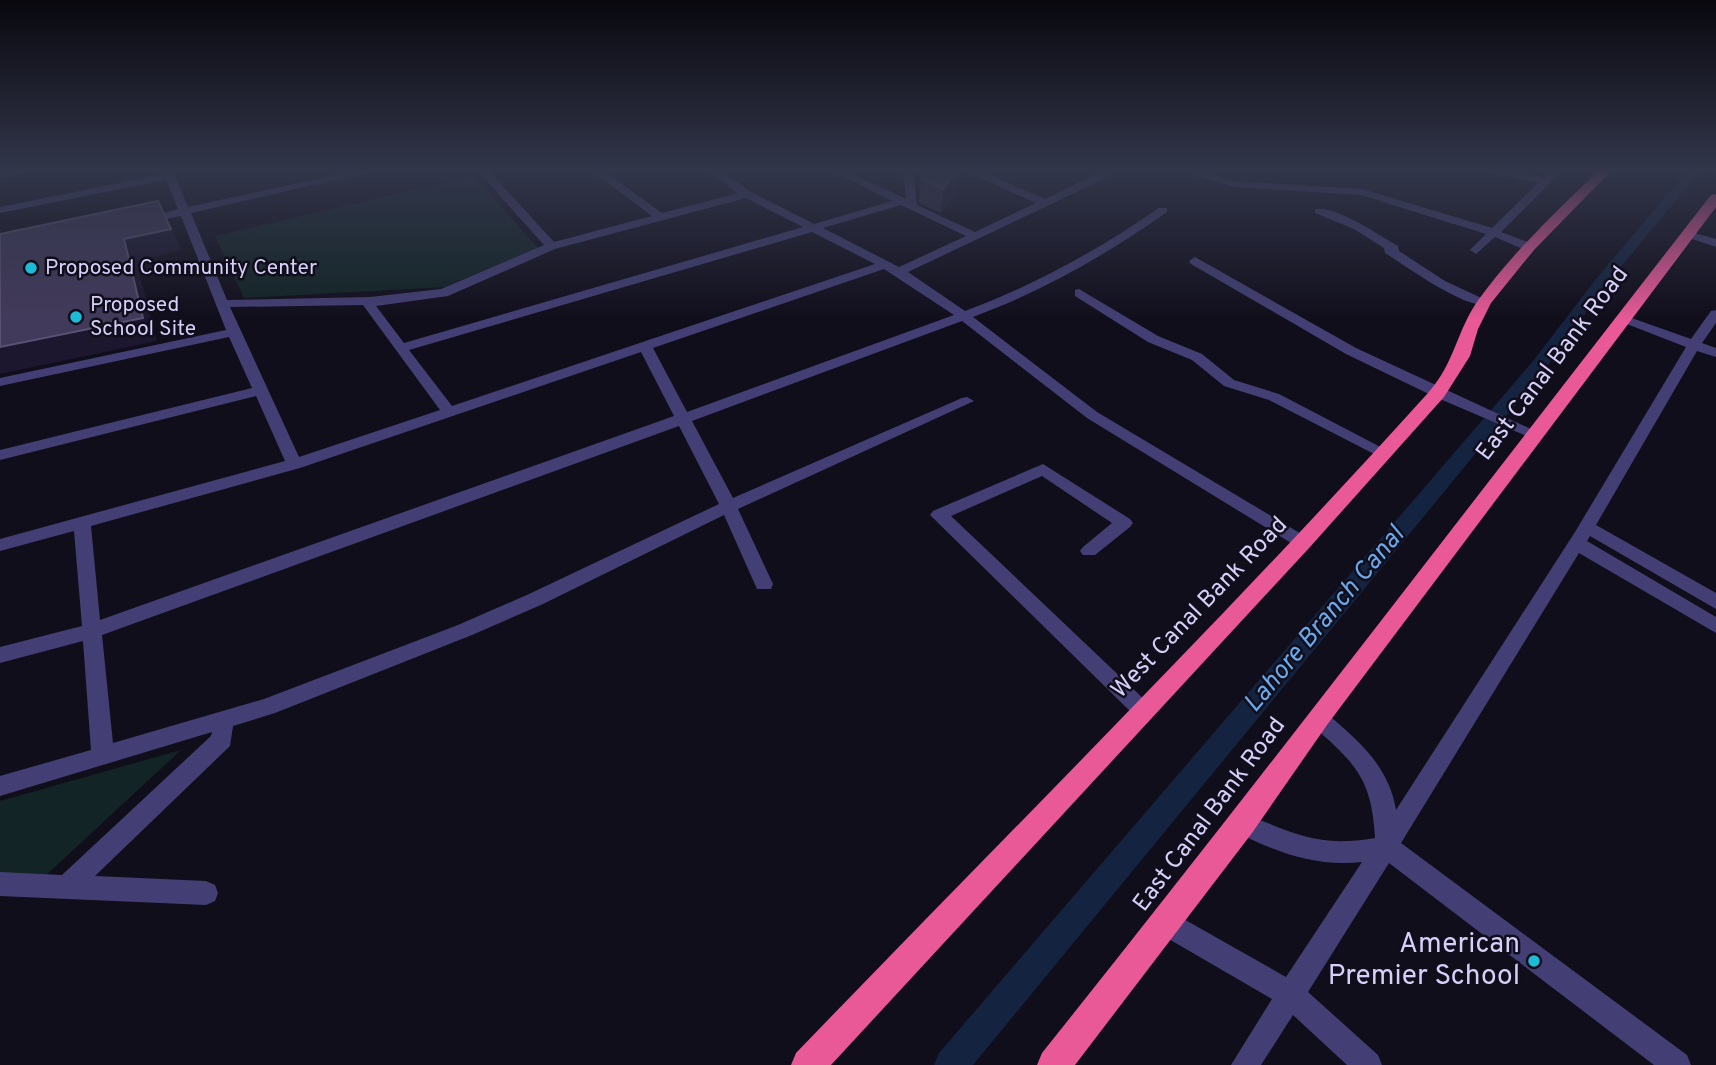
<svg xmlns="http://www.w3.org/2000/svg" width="1716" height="1065" viewBox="0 0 1716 1065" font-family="Overpass,sans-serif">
<rect width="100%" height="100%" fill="#110e1b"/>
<path fill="#122425" d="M474,176L538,248L444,287L244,298L215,236Z
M181,750L43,878L0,876V801Z"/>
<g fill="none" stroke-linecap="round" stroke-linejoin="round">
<path fill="#14233f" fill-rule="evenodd" d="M1687,171H1700L1606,285L1545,369L973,1065H934L939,1053L1533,361L1596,279Z"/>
<path fill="#433f74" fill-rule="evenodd" d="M26,171L25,173L0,178V172Z
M163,171H173L188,207L354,171H375L191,213L227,300L370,297L441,289L544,245L478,171H489L554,242L652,216L592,171H604L662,213L738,193L708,171H721L751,192L814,224L892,201L832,171H846L906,199L903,171H913L917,205L975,232L1036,203L965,171H980L1045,199L1103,171H1112V175L908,272L965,311C1035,285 1098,250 1159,208H1167V212C1106,255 1043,291 973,317L1097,412L1308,538L1311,542L1308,546H1296L1087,418L962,321L692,421L733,498L962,398L967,397L974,401L738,509L773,584L771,589H757L724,515L543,604L472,635L275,713L233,726L230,746L95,876L206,881L215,885L218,893L215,901L206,905L0,896V872L62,875L211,736L212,732L0,796V776L91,750L83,641L0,663V647L82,626L74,531L0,551V539L285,461L256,396L0,460V450L252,388L229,337L0,386V378L226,330L181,216L145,223L139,220L178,209L166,180L0,213V207L164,174ZM746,198L803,227L404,343L376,306L448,296L555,249ZM901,205L966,236L899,267L823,228ZM812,232L875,264L452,406L409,350ZM884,269L954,315L687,412L653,348ZM363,305L440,410L299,457L230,307ZM641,352L674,416L100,620L91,526L300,468ZM679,426L719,504L529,594L458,625L264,699L113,743L102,635Z
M1181,171H1200L1235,181L1362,189L1492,228L1538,183L1480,171H1514L1543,178L1551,171H1562L1501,232L1533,244V250H1525L1495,237L1476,254L1470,250L1486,234L1361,195L1235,187Z
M1315,209C1338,206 1378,235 1398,246L1399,251L1445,281L1490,302L1489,305C1464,309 1406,266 1385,253L1384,248L1354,229L1315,213Z
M1687,231L1716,239V247L1683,236L1681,234Z
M1195,257L1356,348L1544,435L1541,438H1531L1433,396L1346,354L1191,264L1189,261Z
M1079,289L1158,336L1202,354L1234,380L1279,394L1392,453L1390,456H1378L1269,400L1224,386L1192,360L1148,342L1075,296V290Z
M1716,310V323L1702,343L1716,348V357L1697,351L1596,525L1716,593V609L1590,536L1587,541L1716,617V633L1579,553L1401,843L1687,1055L1691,1065H1654L1389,863L1308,992L1378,1055L1382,1065H1347L1293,1015L1261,1065H1231L1272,999L1155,931L1151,922L1155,913L1164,910L1173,913L1286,977L1362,862C1314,867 1276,852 1234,831L1230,824L1234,817L1242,813C1295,833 1315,848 1375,838C1372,777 1354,763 1311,724L1307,718L1311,712L1318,709L1325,712C1358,740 1389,766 1396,810L1575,532L1686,347L1614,319L1621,315L1626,316L1691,339L1711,311Z
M1043,464L1130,519L1133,523L1130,527L1095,555H1083L1080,551L1083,547L1112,523L1042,476L951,516L1149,704L1153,710L1149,716L1142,719L1135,716L930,515L933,511Z"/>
<path fill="#e95998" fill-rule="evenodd" d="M1598,171H1611L1534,250L1491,303L1478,329L1470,356L1444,397L1310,547L831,1065H791L796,1053C1007,834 1224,619 1428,393C1455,363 1457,329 1479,299C1513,252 1556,212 1598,171Z
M1716,194V207L1327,725L1252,833L1075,1065H1037L1042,1053C1268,770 1488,481 1711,195Z"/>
</g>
<path fill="#302947" d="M922,171H958L956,193L941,213L919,203Z"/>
<path fill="#1c162e" d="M956,171H958L956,193L941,213L943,189Z
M158,201L182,250L136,261L157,341L0,374V347L124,239Z"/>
<path fill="#423a5a" stroke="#595273" stroke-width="2" d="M922,171H956L943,189L921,179Z
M158,201L171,229L124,239L143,318L0,347V234Z"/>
<linearGradient id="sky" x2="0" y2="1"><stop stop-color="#09080f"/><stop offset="0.53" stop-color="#32364a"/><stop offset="1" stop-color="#32364a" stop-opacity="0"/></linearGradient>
<rect width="1716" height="321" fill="url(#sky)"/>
<g fill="#1dbbd6" stroke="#110e1b" stroke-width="2.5">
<circle cx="31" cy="268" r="7"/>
<circle cx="76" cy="317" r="7"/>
<circle cx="1534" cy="961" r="7"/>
</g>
<g text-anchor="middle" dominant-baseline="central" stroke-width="5" stroke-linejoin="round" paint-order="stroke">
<g font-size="21" fill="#d5cff9" stroke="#110e1b" text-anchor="start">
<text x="45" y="268">Proposed Community Center</text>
<text x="90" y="305">Proposed<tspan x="90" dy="24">School Site</tspan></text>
</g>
<g font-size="24" fill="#d5cff9" stroke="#110e1b">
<text transform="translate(1553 364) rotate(-53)">East Canal Bank Road</text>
<text transform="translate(1200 608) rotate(-46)">West Canal Bank Road</text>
<text transform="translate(1210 815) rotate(-53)">East Canal Bank Road</text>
</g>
<g font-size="26" font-style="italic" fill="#6aa9eb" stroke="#110e1b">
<text transform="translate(1325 620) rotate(-50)">Lahore Branch Canal</text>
</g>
<g font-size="28" fill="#d5cff9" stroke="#110e1b" text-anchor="end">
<text x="1520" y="945">American<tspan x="1520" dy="32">Premier School</tspan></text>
</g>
</g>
</svg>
